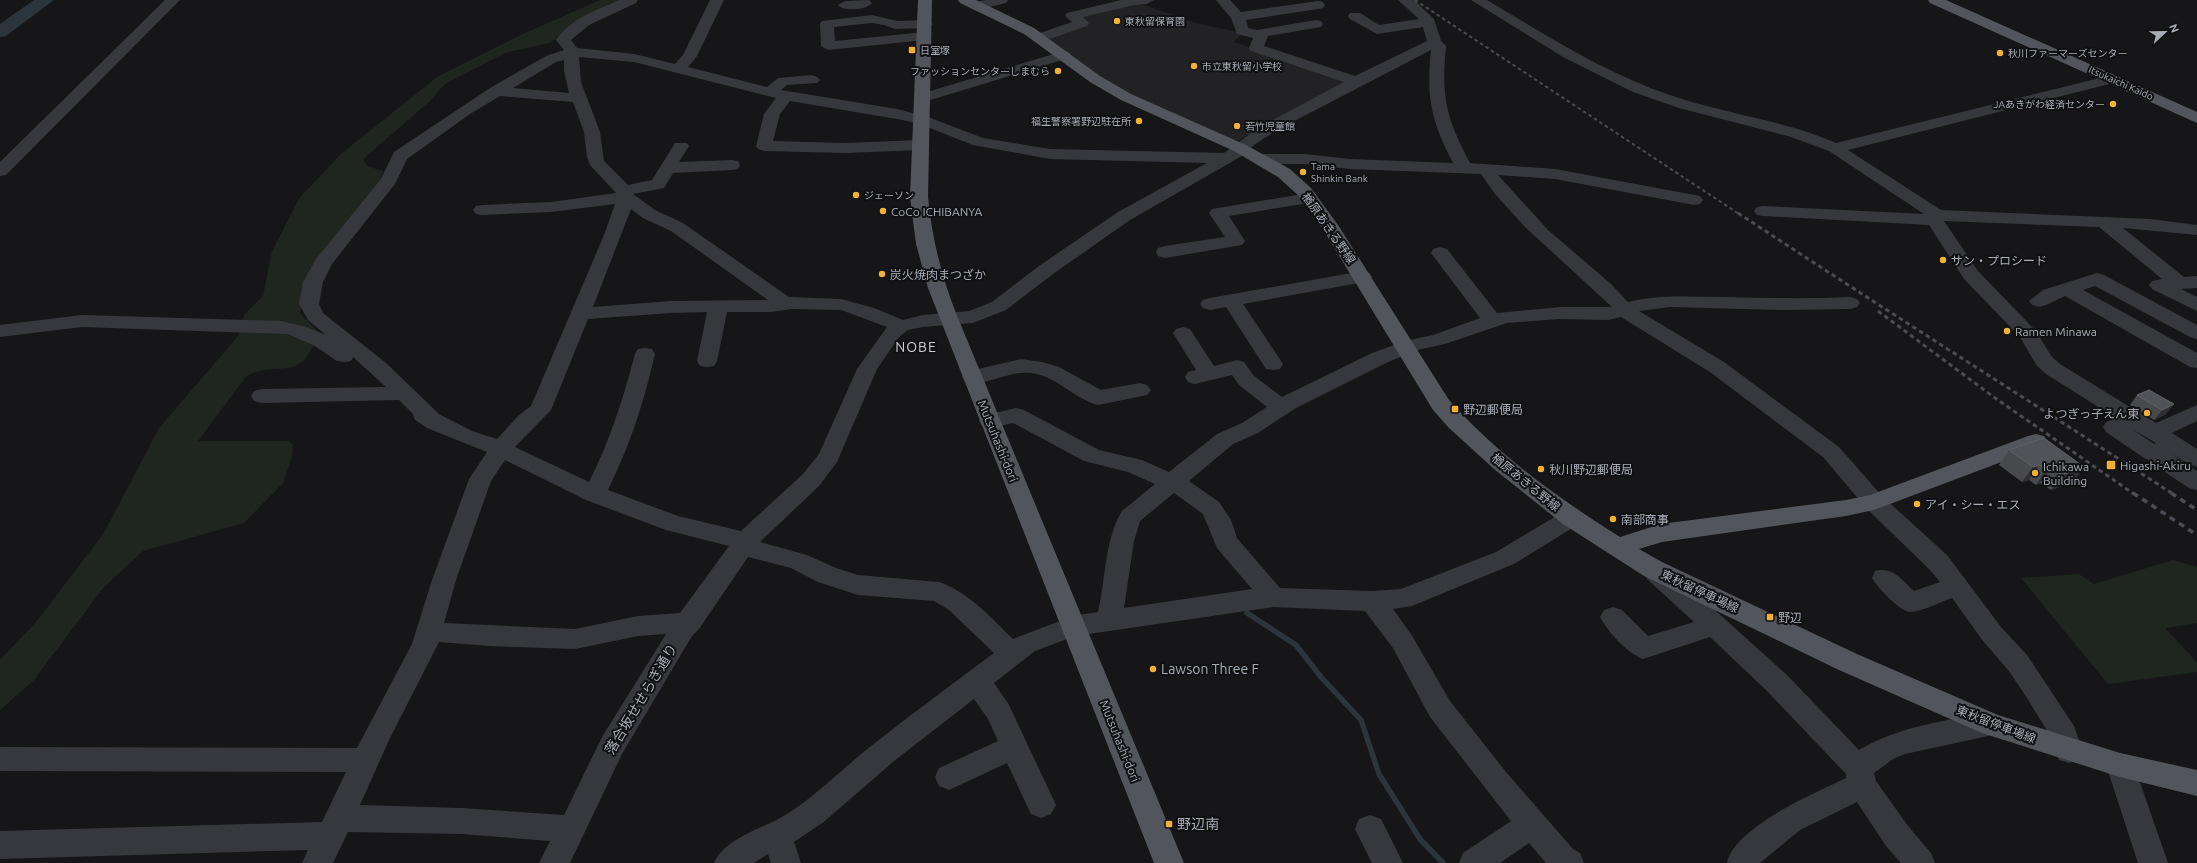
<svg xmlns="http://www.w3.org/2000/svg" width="2197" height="863" viewBox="0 0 2197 863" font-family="Ubuntu,'Noto Sans JP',sans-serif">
<rect width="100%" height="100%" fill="#161618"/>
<path fill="#222225" d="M1138,3L1196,23L1242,33L1234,42L1348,82L1237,141L1130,94L1102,78L1049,39V37L1089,24L1079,18L1080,16Z"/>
<path fill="#1e261f" d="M600,0H624L549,43L505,53L445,84L429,102L363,159L367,166L383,171L380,184L309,276L300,313L320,334C315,342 310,355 303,361C286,375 264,363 245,378L198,441H289L293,445L292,456L283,483L244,523L143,551L104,587L33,681L0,710V660L36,622L104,533L159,428L238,336L244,315L263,296L272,251L300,197L342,153L437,77L523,34Z
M2173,560L2197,567V623L2165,628L2197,662V672L2108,684L2021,578L2079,574L2094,584Z"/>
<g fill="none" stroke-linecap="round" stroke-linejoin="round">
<path stroke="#2c353c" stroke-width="5.5" d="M1247,613L1296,645L1321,677L1361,720L1379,774L1420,839L1443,863"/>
<path fill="#2c353c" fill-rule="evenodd" d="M34,0H54L6,36L0,37V24Z"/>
<path fill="#37383d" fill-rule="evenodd" d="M165,0H180L6,175L0,176V162Z
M620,0H638L636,3L589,25L571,40L577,48L634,54L675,64L683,55L710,0H724L697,56L688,67L767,87L778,78L812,75L817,77L820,80L817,83L787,85L781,90L897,109L928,117L983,138L1050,149L1224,153L1258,128L1344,82L1251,51L1249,48L1253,38L1237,34L1231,18L1216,0H1230L1241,12L1318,1L1323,2L1325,5L1323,8L1318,9L1246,20L1248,28L1257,30L1316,20L1321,21L1323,24L1321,27L1268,36L1264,46L1355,76L1427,41L1423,27L1377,34L1350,19L1348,16L1350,13H1360L1379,25L1419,19L1398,0H1414L1434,19L1441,41L1446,46C1441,98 1446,117 1470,163L1555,169L1700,196L1703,200L1700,204L1694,205L1555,179L1498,175L1548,230L1611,284L1628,302C1660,294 1692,297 1725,297C1767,298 1808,299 1850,297L1857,299L1860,303L1857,307L1850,309L1784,310L1670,307L1639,311L1724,362L1839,447L1882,496L1947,555L2001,627L2027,655L2074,726L2083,751L2079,760L2069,763L2059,760L2051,737L2027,698L2009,671L1983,641L1952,598C1940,602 1923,611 1911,612C1900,612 1877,587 1872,578L1875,571C1893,566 1902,580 1914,591L1940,582L1929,569L1866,508L1823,457L1710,372L1621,317L1608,320L1560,319L1507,323L1445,344L1417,350L1386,363L1296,408L1258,433L1233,444L1189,481L1219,502L1231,520L1237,538L1280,588L1372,591L1401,589L1496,552L1563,512L1571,509L1579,512L1583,518L1579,524L1514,564L1412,606L1393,609L1411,634L1450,701L1506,772L1573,849L1580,853L1584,863H1546L1529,843L1500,863H1459L1463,853L1511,821L1430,717L1393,648L1365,611L1273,607L1075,636L1035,651L994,683L1009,705L1056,805L1051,814L1041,818L1031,814L1007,763L949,790L939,786L935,777L939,768L998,741L988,719L974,699L894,761L825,821L794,842L801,863H771L768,854L754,863H714C726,836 767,828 790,812C821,792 846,765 875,743C914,712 954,683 994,653L949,610L934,601L858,595L818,582L791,568L748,557L699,629L692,636L622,754L570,863H539L550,841L461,834L348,832L333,863H302L308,850L0,859V831L322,822L346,772L0,771V747L357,748L412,644L432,580L469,479L487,452L427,428L415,420L413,414L399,400L262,403L254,401L251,396L254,391L262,389L386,387L353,357L351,361L344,362L337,361L315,346L288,334L82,327L0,337V325L82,315L281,321L306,327L326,335L308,320L299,304L303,282L316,259L381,179L394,152L490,88L546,56L564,50L556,40C571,18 597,10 620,0ZM1431,50C1426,98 1431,120 1453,163L1350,159L1305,154H1262L1256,155L1254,159L1256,163L1262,164H1305L1350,169L1481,174L1495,194L1525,227L1612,307H1560L1497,313L1447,249L1440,247L1433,249L1431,253L1480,318L1433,335L1405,341L1372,353L1282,397L1253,375L1244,362L1237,360L1214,366L1190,329L1183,327L1176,329L1173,333L1196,370L1188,372L1185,377L1188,382L1195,384L1232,375L1239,385L1267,407L1242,423L1217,434L1169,472L1142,460L1099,450L1024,410L1016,408L982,416L979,421L982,426L990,428L1013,423L1084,461L1128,472L1155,484L1122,511C1104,541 1106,579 1098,612L1073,616L1013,639C991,618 969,592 939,582L858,575L836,568L807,555L760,542L819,486L837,462L877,369L899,337L908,330L923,327L973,323L1006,310L1053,274L1130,220L1242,156L1254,145L1277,130ZM579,57L634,62L776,98L764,114L756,146L758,149L764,151L845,153L921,150L927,148L929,145L927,142L921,140L845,143L773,141L780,114L790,101L897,119L917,123L973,145L1050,159L1207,163L1118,212L1039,266L992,302L969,311L923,315L903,320L874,308L841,299L789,297L683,223L655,210L633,194L664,188L673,173L732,170L738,169L740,165L738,161L732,160L679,162L689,146L687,143H675L652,180L628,185L604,161L600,132L581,82ZM564,60V71L569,93L513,88L556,62ZM500,96L573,102L584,132L587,157L590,165L616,193L551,202L482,205L476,206L473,210L476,214L482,215L551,212L615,204L604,235L531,406L518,416L497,439L472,431L439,414L386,363L323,313L319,304L323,282L332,264L395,184L407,159L470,114ZM631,209L643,218L671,231L768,300L671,301L593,307ZM791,309L841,310L887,327L857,369L819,454L803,474L741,531L678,516L608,490C631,443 643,405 655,354L652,349L645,348L638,349L635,354C623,399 610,441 589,482L515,447L551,410L588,319L671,313L707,312L697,361L700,366L707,367L714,366L717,361L727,312H771ZM505,460L586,500L666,530L729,546L680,613L638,616L575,629L444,623L456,580L491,481ZM1174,493L1203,514L1217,548L1252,589L1124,608L1134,541L1140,521ZM666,634L602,737L564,815L461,808L360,805L389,740L439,642L490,646L575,649L638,636Z
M869,0L872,3C867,10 843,12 838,5L845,1Z
M985,0H1008L1006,3L977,10L970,6L972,3Z
M1121,0H1154L1147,4L1134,5L1083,17L1089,23L1087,26L1044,41L1039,42L1032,38L1034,35L1072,22L1065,16L1067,13Z
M1471,0H1487C1546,35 1605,73 1670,95C1725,114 1783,120 1836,143L2112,75L2117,76L2119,79L2117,82L1848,150L1941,210L2150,219L2197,225V235L2123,228L2184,277L2197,276V288L2181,289L2197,297V311L2152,289L2149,285L2152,281L2162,279L2099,227L1944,221L1978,271L2035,330L2052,357L2060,364L2156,423L2197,405V421L2172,433L2197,449V467L2189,464L2172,454L2197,471V490L2189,488L2160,469L2152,461L2144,458L2106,432L2103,427L2106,422L2116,418L2046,374L2037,366L2020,337L1964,279L1929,225L1763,216L1757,215L1754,211L1757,207L1763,206L1924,214L1829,151L1788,136L1679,108L1633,92L1563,57ZM2132,429L2156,443L2154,444Z
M872,15L897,21L926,20L933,24L926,28L895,29L884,25L872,23L834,27L835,41L925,32L932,36L925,40L828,50L821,46L820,24L822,21Z
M1064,51L1069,52L1071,55L1069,58L927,101H917L914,98L917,95Z
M1309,193L1315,194L1318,198L1315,202L1229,216L1245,241L1242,245L1165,258L1158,256L1156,252L1158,248L1165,246L1225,237L1209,213L1212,209Z
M1363,271L1370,273L1372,277L1370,281L1243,304L1283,364L1280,369L1273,370L1266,369L1226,307L1210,310L1203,308L1200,304L1203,300L1210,298Z
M2097,273L2104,275L2197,325V339L2190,337L2095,286L2083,290L2197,353V368L2190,367L2065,296L2046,305L2039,307L2032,305L2029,301L2043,290Z
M1021,359L1042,362L1059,367L1101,390L1140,383L1147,385L1151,390L1147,395L1098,405C1074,399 1057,376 1031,373C1009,370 986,387 965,382L962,377L965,372Z
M1656,563L1665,565L1787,675L1859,750C1900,726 1946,720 1992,713L2002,717L2006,725L2002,733L1905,754L1893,759L1874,773L1876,781L1908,826L1931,853L1935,863H1901L1886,846L1857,802L1800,830L1760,863H1727C1734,827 1815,793 1846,778V774L1767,691L1710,637L1643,659C1627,653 1608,632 1600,617L1604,610L1613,607L1622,610L1648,636L1694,622L1647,579L1644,572L1647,565Z
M2120,753L2130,756L2134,765L2168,863H2138L2106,765L2110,756Z
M1370,815L1381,819L1403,863H1372L1355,829L1359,819Z"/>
<path fill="#53555c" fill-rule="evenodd" d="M918,0H932L928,197C932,239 942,279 958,318L1184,863H1154L928,288L916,244L910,197Z
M958,0H976L1034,28L1100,76L1131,94L1246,145L1290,169L1311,188L1338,225L1449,400C1497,454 1559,499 1620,537L1661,524L1846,500L1870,495L2028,436L2036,434L2044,436L2047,441L2044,446L1874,510L1846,516L1662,542L1639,549L1662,562L1857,654L1998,715L2120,753L2197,770V796L2120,777L1982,733L1839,670L1644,576L1563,524L1494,469L1449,428L1433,410L1321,226L1299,196L1278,177L1234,151L1121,100L1090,82L1024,34L960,3Z
M1928,0H1946L2197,112V123L1930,3Z"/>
<path stroke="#4a4c52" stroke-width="2" stroke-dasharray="3.5 3" stroke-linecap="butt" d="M1415,0L1739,214"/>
<path stroke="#4a4c52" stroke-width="3" stroke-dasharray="4.5 3.5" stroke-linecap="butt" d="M1738,213C1882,308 2028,400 2173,494
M1878,311L1995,398L2134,494"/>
<path stroke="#4a4c52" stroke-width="3.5" stroke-dasharray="6 5" stroke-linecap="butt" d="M2133,493L2197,535
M2171,493L2197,510"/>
</g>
<path fill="#47494d" d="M2149,390L2166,414L2154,420L2130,405L2137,395Z
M2009,450L2084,467L2073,482L2051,490L2040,483L2036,485L2029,480L2022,482L1999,465Z"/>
<path fill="#2f3033" d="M2174,404L2166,414L2154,420L2162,410Z
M2039,465L2029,480L2022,482L2033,467Z
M2084,467L2073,482L2051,490L2062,475Z
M2051,468L2040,483L2036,485L2046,470Z"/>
<path fill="#525359" stroke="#5f6168" d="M2149,390L2174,404L2162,410L2137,395Z
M2044,438L2084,467L2062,475L2051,468L2046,470L2039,465L2033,467L2009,450Z"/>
<g fill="#f2b134" stroke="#111113" stroke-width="1.5">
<circle cx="1117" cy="21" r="4"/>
<rect x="908" y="46" width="8" height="8" rx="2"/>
<circle cx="2000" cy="53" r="4"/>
<circle cx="1194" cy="66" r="4"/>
<circle cx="1058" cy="71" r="4"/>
<circle cx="2113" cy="104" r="4"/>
<circle cx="1139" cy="121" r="4"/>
<circle cx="1237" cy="126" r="4"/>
<circle cx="1303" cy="172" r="4"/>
<circle cx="856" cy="195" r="4"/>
<circle cx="883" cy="211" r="4"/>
<circle cx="1943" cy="260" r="4"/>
<circle cx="882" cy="274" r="4"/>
<circle cx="2007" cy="331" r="4"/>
<rect x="1451" y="405" width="8" height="8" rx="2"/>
<circle cx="2147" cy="413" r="4"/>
<rect x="2106" y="460" width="10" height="10" rx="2"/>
<circle cx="1541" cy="469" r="4"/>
<circle cx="2035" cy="473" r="4"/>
<circle cx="1917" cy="504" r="4"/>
<circle cx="1613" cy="519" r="4"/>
<rect x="1766" y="613" width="8" height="8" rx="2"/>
<circle cx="1153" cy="669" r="4"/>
<rect x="1165" y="820" width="8" height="8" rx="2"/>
</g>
<g text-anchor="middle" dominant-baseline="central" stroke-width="4" stroke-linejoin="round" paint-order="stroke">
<g font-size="10" fill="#a8adb8" stroke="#111113" text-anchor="start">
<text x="1125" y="21">東秋留保育園</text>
<text x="920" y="50">日室塚</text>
<text x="2008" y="53">秋川ファーマーズセンター</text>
<text x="1202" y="66">市立東秋留小学校</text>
<text x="1050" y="71" text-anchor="end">ファッションセンターしまむら</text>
<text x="2105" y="104" text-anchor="end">JAあきがわ経済センター</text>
<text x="1131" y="121" text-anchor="end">福生警察署野辺駐在所</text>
<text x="1245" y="126">若竹児童館</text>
<text x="1311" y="166">Tama<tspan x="1311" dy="12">Shinkin Bank</tspan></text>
<text x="864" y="195">ジェーソン</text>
</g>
<g font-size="10" fill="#a8adb8" stroke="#111113">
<text transform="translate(2121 83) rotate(24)">Itsukaichi Kaido</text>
</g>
<g font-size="12" fill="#a8adb8" stroke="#111113" text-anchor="start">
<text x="891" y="211">CoCo ICHIBANYA</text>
<text x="1951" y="260">サン・プロシード</text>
<text x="890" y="274">炭火焼肉まつざか</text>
<text x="2015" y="331">Ramen Minawa</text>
<text x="1463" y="409">野辺郵便局</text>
<text x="2139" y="413" text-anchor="end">よつぎっ⼦えん東</text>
<text x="2120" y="465">Higashi-Akiru</text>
<text x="2043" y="466">Ichikawa<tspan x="2043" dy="14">Building</tspan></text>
<text x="1549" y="469">秋川野辺郵便局</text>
<text x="1925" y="504">アイ・シー・エス</text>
<text x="1621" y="519">南部商事</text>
<text x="1778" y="617">野辺</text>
</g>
<g font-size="12" fill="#a8adb8" stroke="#111113">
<text transform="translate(1329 228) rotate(55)">楢原あきる野線</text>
<text transform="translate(998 441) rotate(68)">Mutsuhashi-dori</text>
<text transform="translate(1526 482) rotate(39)">楢原あきる野線</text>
<text transform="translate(1700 591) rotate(25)">東秋留停車場線</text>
<text transform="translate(1996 724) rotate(21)">東秋留停車場線</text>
<text transform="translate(1120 741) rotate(68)">Mutsuhashi-dori</text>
</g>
<g font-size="14" letter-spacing="1" fill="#c9ccd4" stroke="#111113">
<text x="916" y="347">NOBE</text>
</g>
<g font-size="14" fill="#a8adb8" stroke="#111113" text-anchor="start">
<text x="1161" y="669">Lawson Three F</text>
<text x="1177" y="824">野辺南</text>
</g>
<g font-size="14" fill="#a8adb8" stroke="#111113">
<text transform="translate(641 699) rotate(-59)">落合坂せせらぎ通り</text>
</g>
</g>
<g transform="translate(2165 32) rotate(68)" stroke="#111113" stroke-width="3" paint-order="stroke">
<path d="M0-3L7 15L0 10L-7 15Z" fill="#a8adb8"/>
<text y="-6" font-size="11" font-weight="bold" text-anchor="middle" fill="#a8adb8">N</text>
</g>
</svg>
